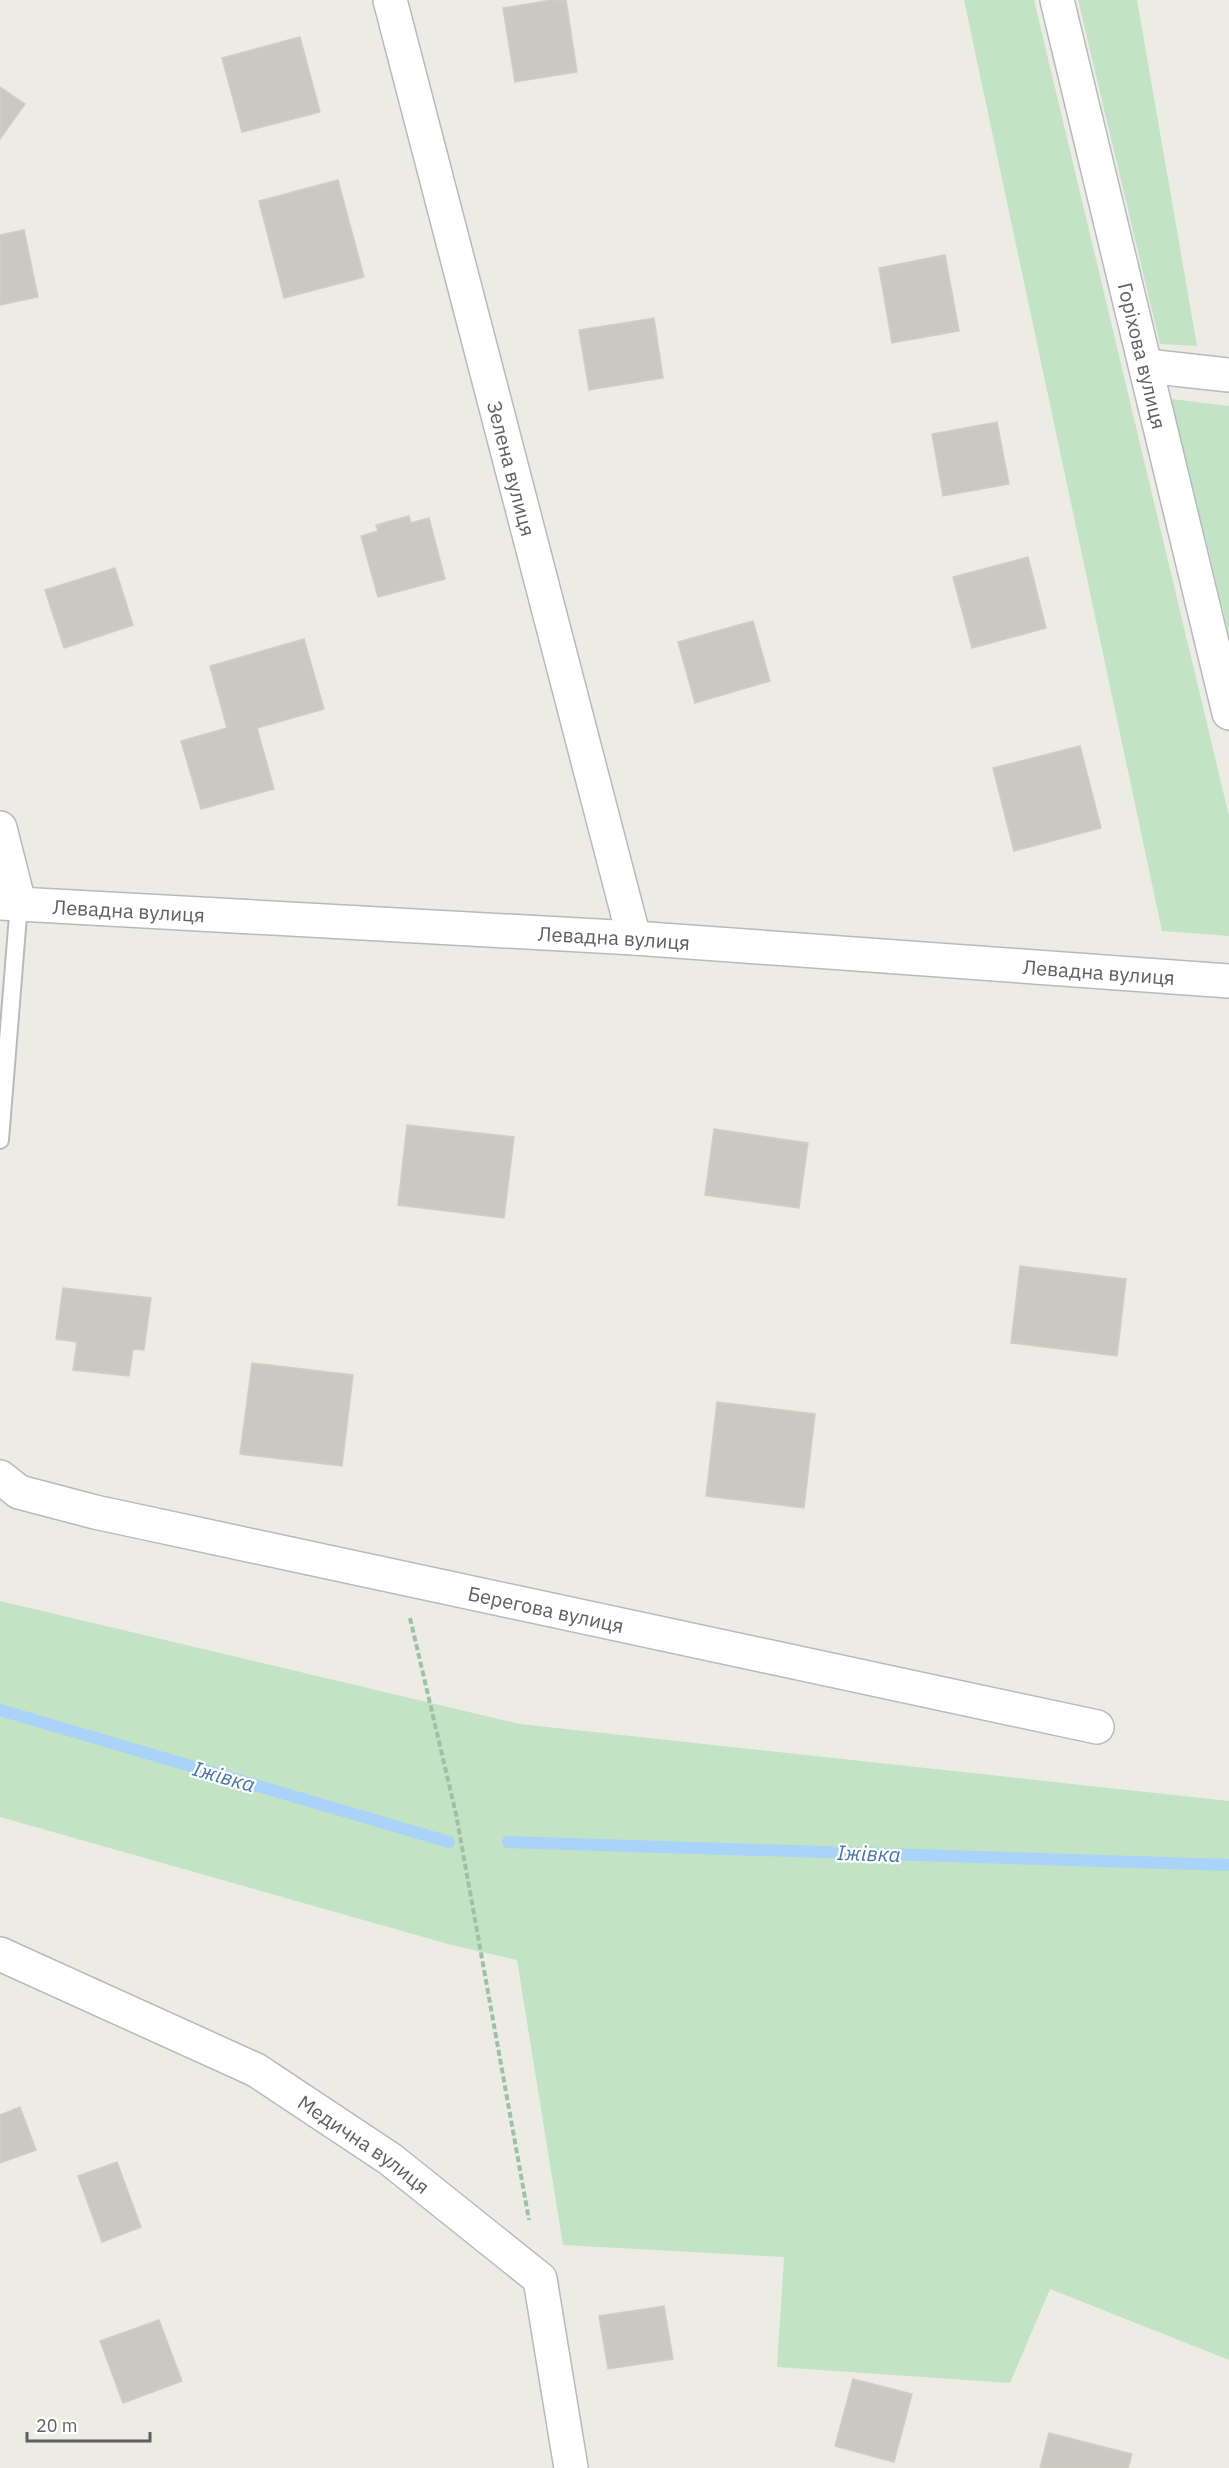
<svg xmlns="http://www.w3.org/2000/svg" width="1229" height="2468" viewBox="0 0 1229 2468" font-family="'IBM Plex Sans',sans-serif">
<rect width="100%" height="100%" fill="#edece4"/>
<path fill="#c2e3c4" d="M964,0H1034L1229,816V936L1162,931Z
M1078,0H1137L1197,346L1160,344Z
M1171,399L1229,406V634Z
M0,1601L520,1724L1229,1801V2360L1050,2289L1010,2383L777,2367L784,2257L563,2245L517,1960L448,1944L0,1817Z"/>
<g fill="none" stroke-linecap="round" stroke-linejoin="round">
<path stroke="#a9d3f8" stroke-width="12" d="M0,1710L449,1842
M508,1842L1229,1865"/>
</g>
<path fill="#cbc8c2" stroke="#d1cdc3" stroke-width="1.5" d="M552,0H566L577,72L515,82L503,8Z
M300,37L320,112L242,132L222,58Z
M0,87L25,104L0,139Z
M338,180L364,277L284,298L259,201Z
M24,230L38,297L0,305V235Z
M945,255L959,331L892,343L879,268Z
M654,318L663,378L589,390L579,330Z
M997,422L1009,484L943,496L932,434Z
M409,516L411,523L429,518L445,579L378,597L361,536L378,531L376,525Z
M1028,557L1046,628L972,648L953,577Z
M115,568L133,625L64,648L45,590Z
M753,621L770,681L695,703L678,642Z
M304,639L324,709L257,728L274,789L201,809L181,741L227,728L210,666Z
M1080,746L1101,828L1014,851L993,768Z
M407,1125L514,1137L504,1218L398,1205Z
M714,1129L808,1143L799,1208L705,1195Z
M1020,1266L1126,1279L1117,1356L1011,1343Z
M63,1288L151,1298L144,1350L133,1349L129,1376L73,1370L77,1342L56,1339Z
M252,1363L353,1375L342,1466L240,1454Z
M717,1402L815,1414L804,1508L706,1496Z
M20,2107L36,2150L0,2163V2115Z
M117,2162L141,2227L102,2242L78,2176Z
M664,2306L673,2359L608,2369L599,2316Z
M159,2320L182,2381L123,2403L100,2341Z
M853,2379L912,2394L894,2462L835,2446Z
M1049,2433L1132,2454L1128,2468H1040Z"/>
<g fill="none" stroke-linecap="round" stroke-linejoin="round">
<defs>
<path id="lane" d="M0,1140L19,903"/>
<g id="street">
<path id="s1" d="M390,0L634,938"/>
<path id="s2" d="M1057,0L1229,713"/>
<path d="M1147,366L1229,375"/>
<path d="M0,828L19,903"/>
<path id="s3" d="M0,903L634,938L1229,981"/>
<path id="s4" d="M0,1477L19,1492L95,1512L1097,1727"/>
<path id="s5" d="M0,1954L256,2070L390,2159L540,2279L571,2468"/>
</g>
</defs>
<use href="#lane" stroke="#b6b9bd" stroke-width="20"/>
<use href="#street" stroke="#b6b9bd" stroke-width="36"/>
<path stroke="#9bc1a7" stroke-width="4" stroke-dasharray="6 3" stroke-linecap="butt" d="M410,1618L456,1814L529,2220"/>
<use href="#lane" stroke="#fff" stroke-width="16"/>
<use href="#street" stroke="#fff" stroke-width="33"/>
</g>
<g text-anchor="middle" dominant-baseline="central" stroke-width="4.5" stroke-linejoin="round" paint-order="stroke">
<g font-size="20" fill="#5c5f63" stroke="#fff">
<text stroke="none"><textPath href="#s2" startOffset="366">Горіхова вулиця</textPath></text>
<text stroke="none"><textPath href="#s1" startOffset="484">Зелена вулиця</textPath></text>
<text stroke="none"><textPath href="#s3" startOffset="129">Левадна вулиця</textPath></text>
<text stroke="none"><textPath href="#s3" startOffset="615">Левадна вулиця</textPath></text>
<text stroke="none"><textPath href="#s3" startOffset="1101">Левадна вулиця</textPath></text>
<text stroke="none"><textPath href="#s4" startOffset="564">Берегова вулиця</textPath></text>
<text stroke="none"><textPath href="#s5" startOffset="412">Медична вулиця</textPath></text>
</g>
<g font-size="21" font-style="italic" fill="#4874a8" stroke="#fff">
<text transform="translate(224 1776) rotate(16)">Іжівка</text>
<text transform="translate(869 1853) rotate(2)">Іжівка</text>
</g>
</g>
<path d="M27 2432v9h123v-9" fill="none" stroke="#5c5f63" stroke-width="3"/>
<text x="36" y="2432" font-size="18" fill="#5c5f63" stroke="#ffffff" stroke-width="4.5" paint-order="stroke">20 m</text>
</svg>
